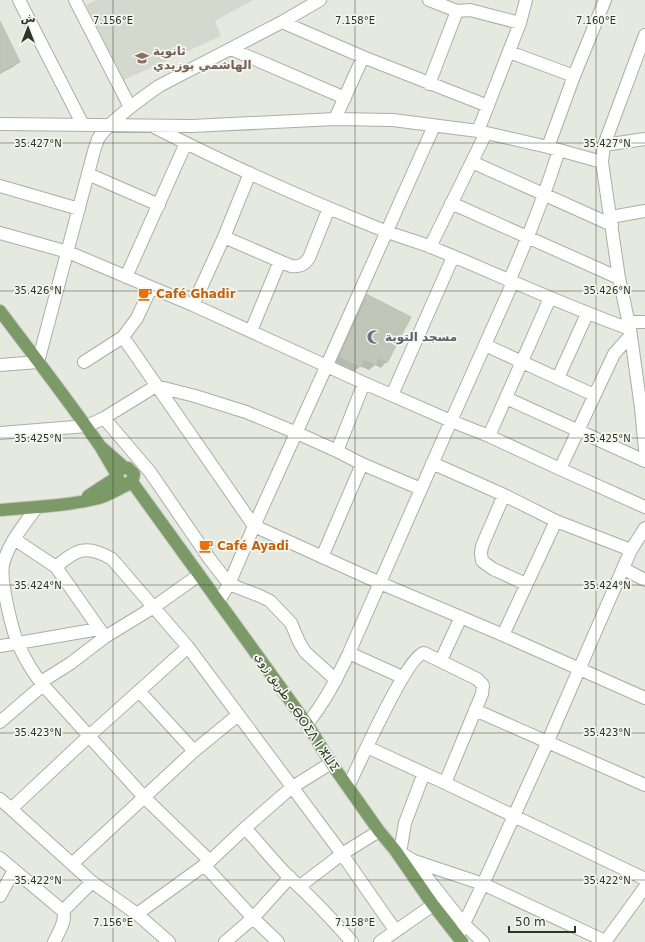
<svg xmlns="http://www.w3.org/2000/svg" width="645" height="942" viewBox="0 0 645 942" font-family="'DejaVu Sans','Noto Sans Arabic','Noto Sans Tifinagh',sans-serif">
<rect width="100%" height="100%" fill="#e5e9e0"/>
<path fill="#d4d9ce" d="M96,0H253L215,21L221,36L124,80L86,5Z"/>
<path fill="#0003" d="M0,24L19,62L13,67L0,74Z
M364,294L386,362L381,368L375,365L369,370L360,366L354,372L334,363L361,305L357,303Z"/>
<path fill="#c0c6b8" stroke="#bbc2b3" d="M0,21L20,62L0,72Z
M364,293L411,317L387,363L379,358L376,365L364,360L361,367L339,357L366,299L362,297Z"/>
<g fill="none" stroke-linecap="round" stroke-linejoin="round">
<defs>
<path id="minor" d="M19,0L83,125
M75,0L130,107
M429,0L457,11L470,10L520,23
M282,22L363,57L488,106
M645,35L604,145L602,162L619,278L630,329L641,408L645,450
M231,49L345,98
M509,52L574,76
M429,84L457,11
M335,119L363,57
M0,124L192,126L335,119L393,120L478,131L548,147L602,162
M156,128C230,166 307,200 385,231C400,237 416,241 431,247C497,274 562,305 630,329
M478,131L520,23L526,0
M604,145L645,139
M548,147L574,76L605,0
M472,162L612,225
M88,174L159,205
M0,186L79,209
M451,203L619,278
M611,217L645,211
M0,233L68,252L193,305L364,383L451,421L489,436L560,469L645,507
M224,237L291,266C300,267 304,265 309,258L329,208
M430,247L486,133
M126,277L186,143
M509,281C528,238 545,195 559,150
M193,305L224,237L250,173
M629,322H645
M251,331L280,261
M123,337L254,526L380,583L503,635L645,698
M485,345L594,395
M84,362L123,337L137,318L151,288
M0,365L38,362L94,151C95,147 97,143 98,139C108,122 142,98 159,86L282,22L320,0
M558,378L587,314
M392,395L453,257
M506,398L645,461
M104,418L150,472L209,558L229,584L260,596L270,601L291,623L299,642L305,652L336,680
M0,433L87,426L104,418L156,386L195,396L246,412L297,433L337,451L362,464L421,489
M489,436L550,298
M337,451L364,383
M432,463L504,495L556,521L631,550
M560,469L614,354L630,336
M504,495L482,546L481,553L482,561L493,569L526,584
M37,507C24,525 8,543 3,565C0,580 12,631 19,646C25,659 33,673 43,685L144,797L210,861
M14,539L56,567L105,637
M322,557L362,464
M56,567C76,549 87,544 112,559L188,647L342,854L395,930
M624,569L645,580
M219,601L229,584L254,526L327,365L434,126
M503,635L556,521
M0,646L99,629
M349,653L402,677
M441,660L461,617
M41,682L71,663L105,637L154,607L199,575
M139,691L194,751
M475,710L645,785
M0,722L43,685
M307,724C325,702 337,678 349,653L451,421L513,282
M367,747L445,783L645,879
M348,787C358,766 407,656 424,653L477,679L483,685L482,694L445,783
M0,799L92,882L137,914L169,942
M11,809L89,736L188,647
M245,828C260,844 274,862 290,878C312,898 332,919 352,942
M395,850L414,861L483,884L605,941
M400,853L405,823L424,773
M0,858L63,911
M414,861L463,923L483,942
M72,864L194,751L238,715
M204,865L253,918L278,942
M300,886L342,854L379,831
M0,896L14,870
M137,914L210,861L245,828L291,788L331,763
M458,936L483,884L548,741L631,550L645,528
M54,942C58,933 67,921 63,911L92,882
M225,942L253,918L290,877
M380,942L433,905
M605,942L645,887"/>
<path id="major" d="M0,311C34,356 68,400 100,446
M117,475L100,446L125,468
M132,482L307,724L331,763L379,831L395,850L433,905L462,942
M88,496L117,477C117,471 122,467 128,468L134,474L133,479L127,485L120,482L117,477
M0,510C33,507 67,506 99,498C109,495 118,489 127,485"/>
</defs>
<use href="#minor" stroke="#a9b0a3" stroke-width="14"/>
<use href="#major" stroke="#c4c7c1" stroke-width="14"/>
<use href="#minor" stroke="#fff" stroke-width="12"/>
<use href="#major" stroke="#7b9a68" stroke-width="12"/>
</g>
<path fill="none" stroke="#2b3722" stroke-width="1" stroke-opacity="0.45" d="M113,0V942M355,0V942M596,0V942M0,143H645M0,291H645M0,438H645M0,585H645M0,733H645M0,880H645"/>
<defs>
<symbol id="school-bare" viewBox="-9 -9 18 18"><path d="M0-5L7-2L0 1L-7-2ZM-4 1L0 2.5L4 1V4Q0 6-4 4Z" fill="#8d6e63" stroke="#f4f6f0" stroke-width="2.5" paint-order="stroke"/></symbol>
<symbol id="cafe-bare" viewBox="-9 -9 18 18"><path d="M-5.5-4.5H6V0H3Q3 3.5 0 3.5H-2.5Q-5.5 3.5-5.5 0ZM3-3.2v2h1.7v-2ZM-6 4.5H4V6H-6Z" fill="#e8710a" stroke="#f4f6f0" stroke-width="2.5" paint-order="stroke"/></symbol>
<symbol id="mosque-bare" viewBox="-9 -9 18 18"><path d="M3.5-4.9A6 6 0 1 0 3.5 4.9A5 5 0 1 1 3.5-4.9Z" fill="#6b7280" stroke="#f4f6f0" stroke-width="2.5" paint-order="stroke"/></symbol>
</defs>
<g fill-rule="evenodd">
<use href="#school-bare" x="132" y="48" width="20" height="20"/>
<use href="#cafe-bare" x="135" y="284" width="20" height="20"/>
<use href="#mosque-bare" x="364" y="327" width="20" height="20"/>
<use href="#cafe-bare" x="196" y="536" width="20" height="20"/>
</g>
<g text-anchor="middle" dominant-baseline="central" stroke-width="3.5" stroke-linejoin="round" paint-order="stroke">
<g font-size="12" font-weight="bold" fill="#785e54" stroke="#f4f6f0" text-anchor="start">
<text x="153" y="51">ثانوية<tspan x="153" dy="14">الهاشمي بوزيدي</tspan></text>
</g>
<g font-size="12" font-weight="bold" fill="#c56008" stroke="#f4f6f0" text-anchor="start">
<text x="156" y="294">Café Ghadir</text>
<text x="217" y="546">Café Ayadi</text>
</g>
<g font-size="12" font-weight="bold" fill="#5b616d" stroke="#f4f6f0" text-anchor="start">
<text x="385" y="337">مسجد التوبة</text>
</g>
<g font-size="12" fill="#2b3722" stroke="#f4f6f0">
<text transform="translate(297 712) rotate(56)">طريق زوي ⴰⴱⵔⵉⴷ ⵏ ⵣⵡⵉ</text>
</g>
</g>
<g font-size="10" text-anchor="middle" fill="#2b3722" stroke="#f4f6f0" stroke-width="3.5" stroke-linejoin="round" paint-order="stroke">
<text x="113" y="24">7.156°E</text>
<text x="355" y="24">7.158°E</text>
<text x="596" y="24">7.160°E</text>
<text x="38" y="147">35.427°N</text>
<text x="607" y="147">35.427°N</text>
<text x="38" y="294">35.426°N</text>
<text x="607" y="294">35.426°N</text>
<text x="38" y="442">35.425°N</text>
<text x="607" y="442">35.425°N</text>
<text x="38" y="589">35.424°N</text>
<text x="607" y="589">35.424°N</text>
<text x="38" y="736">35.423°N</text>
<text x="607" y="736">35.423°N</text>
<text x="38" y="884">35.422°N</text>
<text x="607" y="884">35.422°N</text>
<text x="113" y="926">7.156°E</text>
<text x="355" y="926">7.158°E</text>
</g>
<g transform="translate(28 28)" stroke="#f4f6f0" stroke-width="3" paint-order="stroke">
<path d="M0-3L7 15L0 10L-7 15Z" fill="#2b3722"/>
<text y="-6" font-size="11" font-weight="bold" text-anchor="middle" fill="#2b3722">ش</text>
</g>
<path d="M509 926v6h66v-6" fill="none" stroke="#2b3722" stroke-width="2"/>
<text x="515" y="926" font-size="12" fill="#2b3722" stroke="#f4f6f0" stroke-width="3" paint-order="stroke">50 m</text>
</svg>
